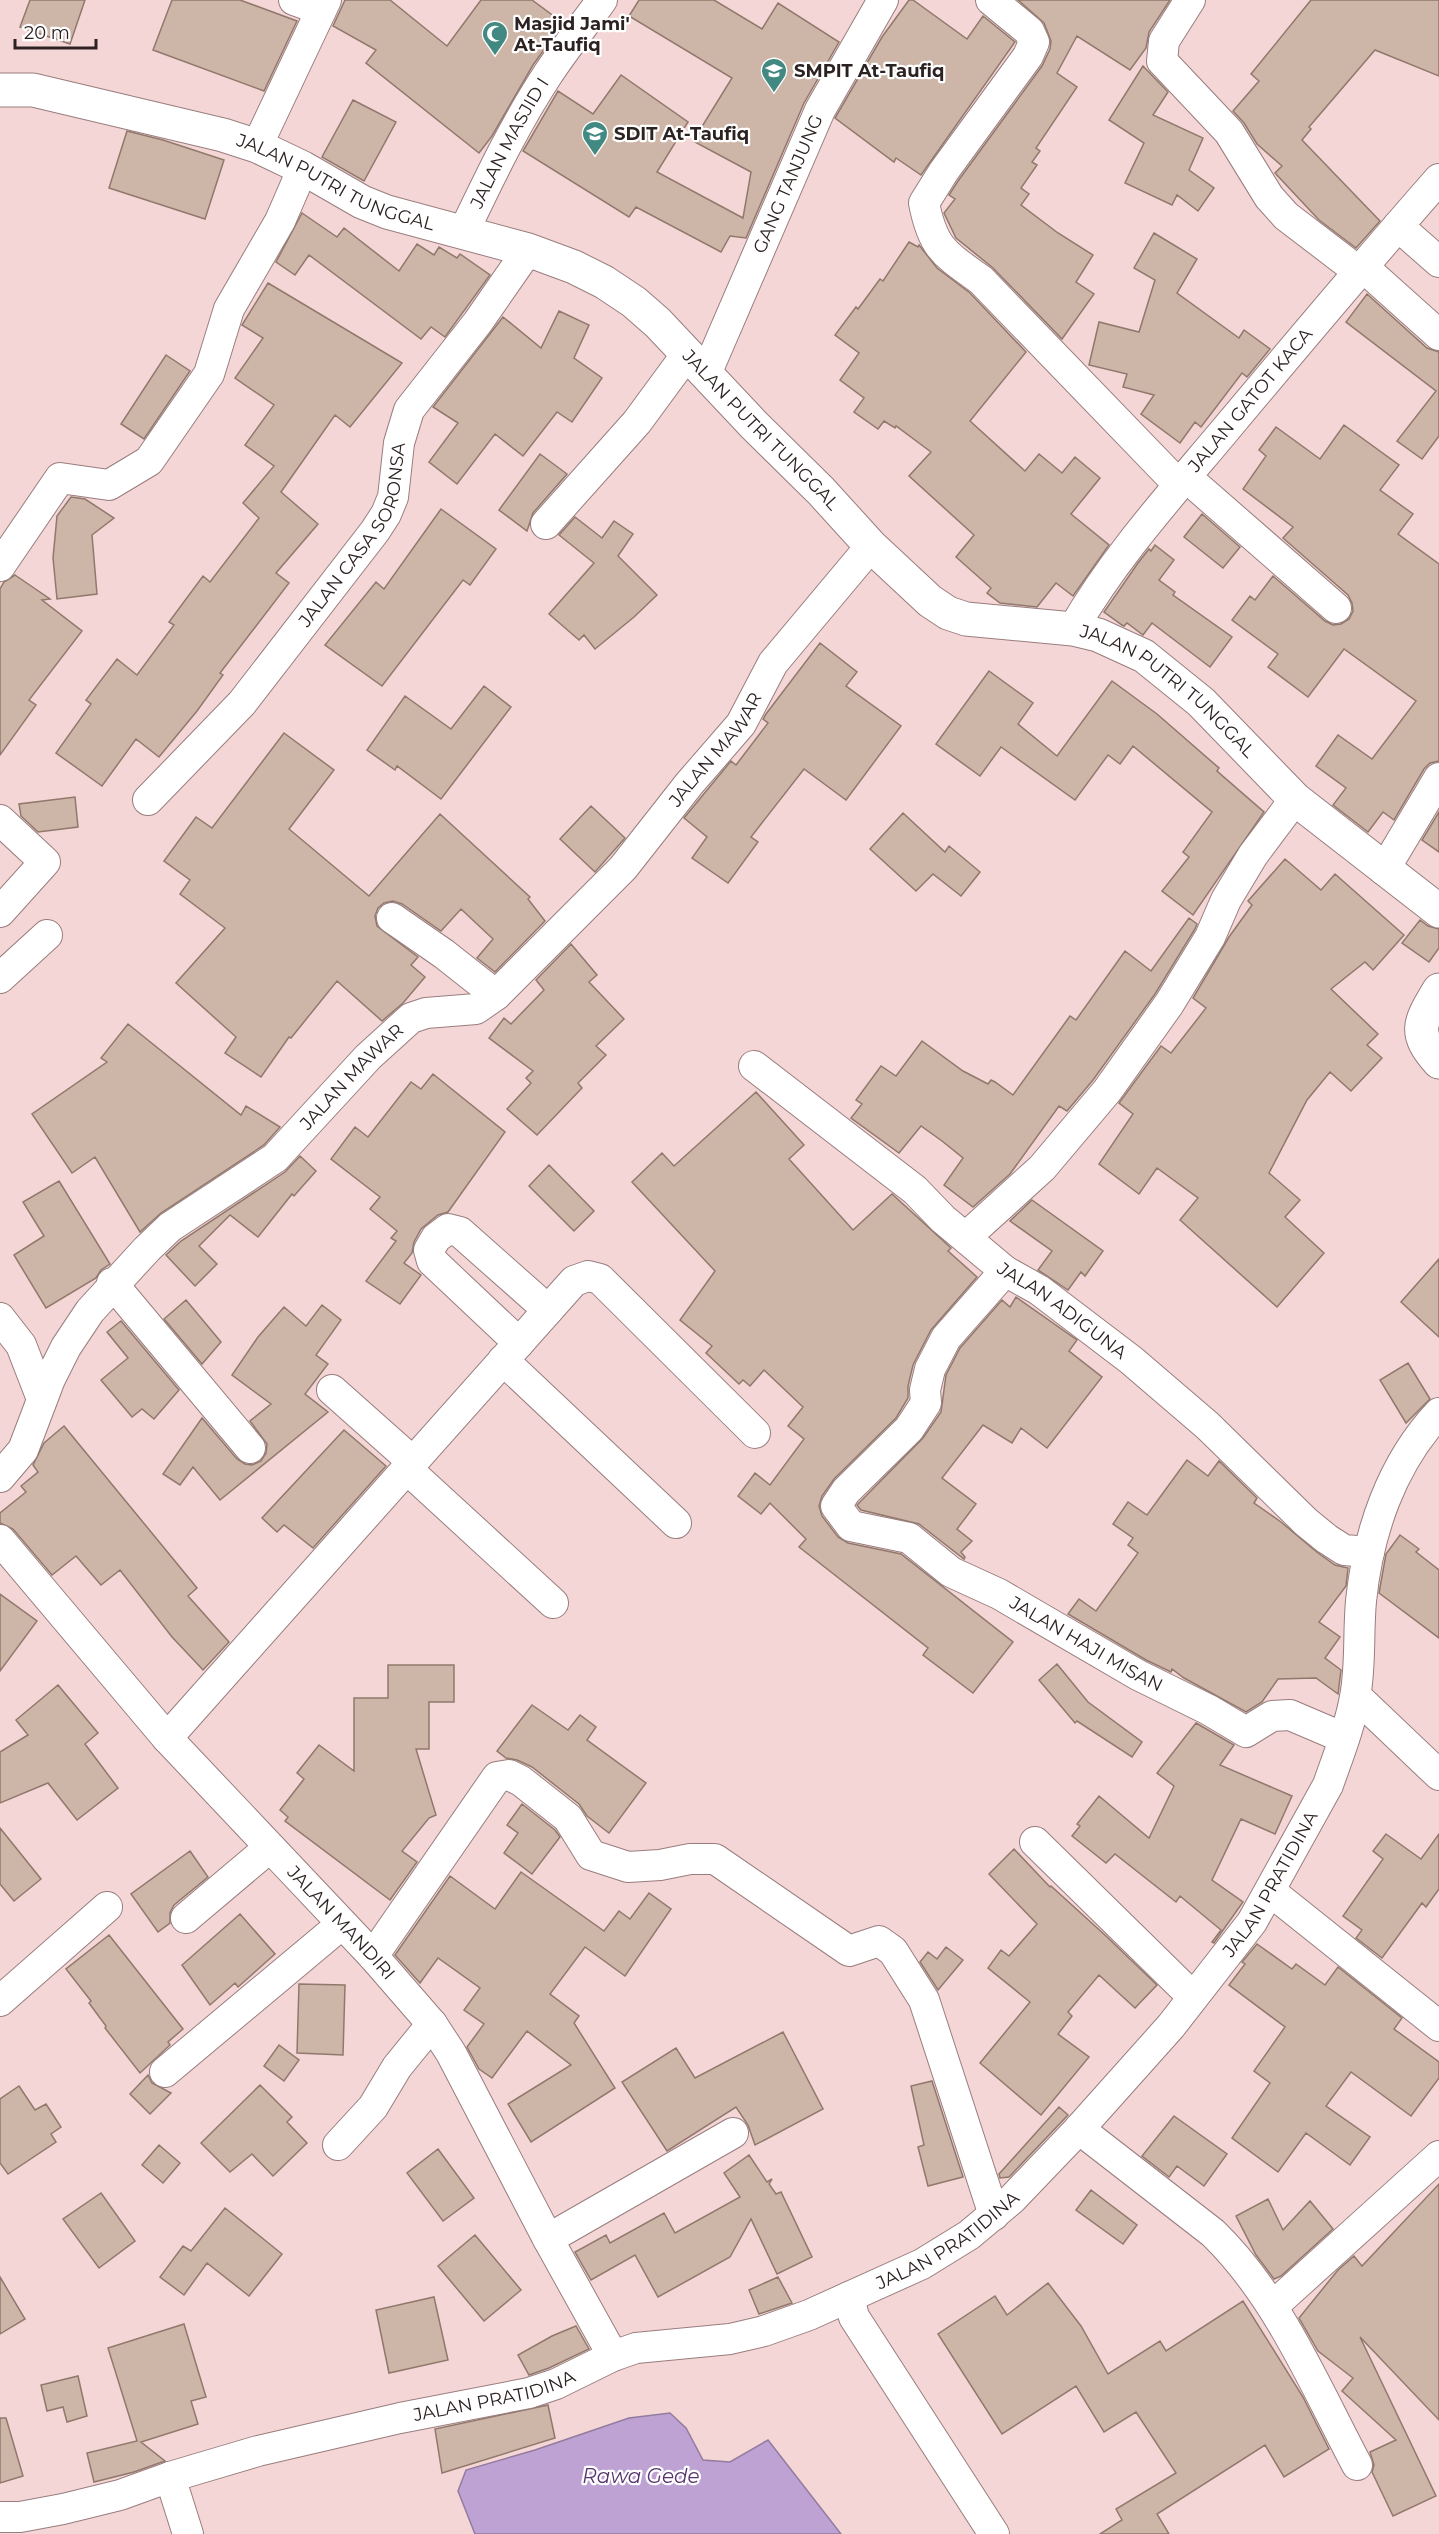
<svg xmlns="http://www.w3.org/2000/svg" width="1439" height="2534" viewBox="0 0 1439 2534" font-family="Montserrat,sans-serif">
<rect width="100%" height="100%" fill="#f5d6d6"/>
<path fill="#bda2d3" stroke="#927c9e" stroke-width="1.5" d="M670,2413L686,2428L703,2460L730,2462L768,2440L841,2534H475L458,2491L466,2470L535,2450L629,2418Z"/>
<path fill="#cdb5a7" stroke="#90796c" stroke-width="1.5" d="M30,0H85L70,44L20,27Z
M172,0H240L297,21L264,91L153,50Z
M345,0H390L447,46L481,0H532L563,23L533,65L492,136L479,153L366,63L376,50L333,26Z
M639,0H714L762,29L778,3L839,42L804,103L746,238L730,236L721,252L636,207L629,217L523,151L558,91L593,114L621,75L688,122L657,172L743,218L751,172L693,141L732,78L629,16Z
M909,0H913L967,39L983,16L1015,42L921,175L896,158L894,162L835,118L882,37Z
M1018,0H1170L1149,32L1146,48L1130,70L1077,36L1057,73L1077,87L1036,148L1040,151L1032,162L1037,165L1021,188L1029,194L1021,205L1058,233L1093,255L1076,282L1094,294L1062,339L993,268L956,238L944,213L955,199L949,195L958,181L1042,66L1050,49L1051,41L1044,23Z
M1311,0H1439V76L1375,50L1309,127L1311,129L1302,140L1380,221L1356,248L1319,220L1275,173L1282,166L1257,144L1244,123L1233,111L1259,81L1251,74Z
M1143,66L1168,92L1153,115L1203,138L1189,170L1214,188L1198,211L1177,195L1172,205L1125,183L1144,143L1109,120Z
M353,100L396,122L364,181L322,157Z
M127,131L163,140L224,160L205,219L109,188Z
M302,213L337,237L344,228L399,271L417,244L434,255L439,247L457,258L460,254L490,275L445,337L431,327L421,339L309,255L295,275L276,262Z
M1154,233L1197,259L1177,293L1239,338L1244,330L1270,349L1247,377L1242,373L1201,427L1195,422L1180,443L1141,414L1154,395L1123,387L1127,374L1089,365L1099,322L1139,332L1155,280L1134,268Z
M909,242L918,247L919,245L937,268L970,293L1026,352L970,421L1025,471L1039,454L1062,473L1075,457L1100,478L1071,514L1109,545L1073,596L1056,583L1037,607L1000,603L987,593L991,588L956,557L974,535L909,476L931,452L896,426L895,428L884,421L878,429L854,412L864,398L840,380L859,353L835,335L856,307L858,309L880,279L883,281Z
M268,283L402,363L350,427L335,415L281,492L318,524L276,573L289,583L220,673L223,675L197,711L159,757L136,739L102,786L56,753L91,704L86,700L117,659L137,675L174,625L169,622L203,576L210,582L259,518L243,503L274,466L245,445L274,405L235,378L263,338L242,325Z
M1367,294L1427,348L1439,352V436L1422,459L1397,441L1436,391L1346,322Z
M559,311L589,325L574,358L602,378L572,422L557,412L523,456L495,434L457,484L429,462L458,423L433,407L503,317L541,348Z
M166,355L190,371L144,439L121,424Z
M1344,425L1399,465L1380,490L1413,514L1398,534L1439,564V761L1430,763L1424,769L1394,820L1383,812L1368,832L1333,805L1346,788L1316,766L1338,735L1372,759L1416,701L1344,649L1308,697L1268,667L1278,654L1232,620L1250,596L1255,600L1273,576L1325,621L1333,625L1341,624L1349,619L1353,611L1352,603L1348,595L1283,538L1293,527L1243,489L1266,456L1259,450L1276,427L1320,459Z
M540,454L567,474L533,513L527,531L499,510Z
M71,497L85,499L114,518L92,535L97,594L57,599L53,558L57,516Z
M441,509L496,549L470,585L463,580L382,686L325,645L376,582L384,589Z
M1202,514L1240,547L1223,568L1184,537Z
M575,517L602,538L614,521L633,534L618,556L657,595L634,617L595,649L584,635L579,640L549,614L594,563L559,535Z
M1155,545L1174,560L1159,580L1175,592L1173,595L1232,637L1210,667L1152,623L1143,635L1127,623L1124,626L1122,625L1104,612L1138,563L1149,549L1151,551Z
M15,575L50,599L42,600L82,631L29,700L36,705L0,755V589L4,582Z
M820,643L857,672L846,686L901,726L846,800L804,769L751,837L758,842L728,883L692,858L707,837L684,818L731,761L736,765L768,723L763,719L766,714Z
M989,671L1033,703L1018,724L1057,756L1112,681L1157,714L1219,768L1217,771L1264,812L1193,915L1162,891L1189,857L1183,852L1212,812L1133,746L1120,764L1108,755L1075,800L1001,747L980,776L936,744Z
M484,686L511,707L441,799L397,766L395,770L367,750L405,696L451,729Z
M284,733L334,770L289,829L369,896L440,814L530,897L528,899L545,921L495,972L477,958L493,939L461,909L441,931L402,904L393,901L384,903L378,908L375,916L377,926L418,957L411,965L425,977L403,1003L382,1021L337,981L291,1038L289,1037L261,1077L225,1053L236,1037L176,983L225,928L180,894L190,880L164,861L196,817L212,828Z
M75,797L78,827L38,832L21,816L19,804Z
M591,806L625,838L595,872L560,839Z
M1439,812V852L1422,840Z
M903,813L945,852L949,846L980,872L961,896L933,874L916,891L870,849Z
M1285,859L1321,890L1335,874L1404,935L1373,970L1365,962L1331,989L1378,1034L1367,1045L1382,1058L1351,1091L1330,1072L1307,1100L1269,1173L1300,1200L1285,1217L1324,1253L1277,1307L1180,1220L1198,1198L1157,1168L1139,1194L1099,1164L1133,1114L1119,1103L1161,1046L1171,1053L1206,1008L1193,998L1229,937L1252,905L1248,901Z
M1189,918L1197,924L1195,929L1155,994L1093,1080L1067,1111L1059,1106L1010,1174L973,1207L944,1185L963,1158L942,1141L921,1126L899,1153L851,1118L862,1104L856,1100L881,1066L896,1076L922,1041L963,1071L988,1084L991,1080L995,1082L1013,1095L1070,1016L1076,1020L1125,951L1151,971Z
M1420,920L1428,926L1439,929V948L1429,962L1402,943Z
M571,944L597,975L589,982L624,1019L596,1046L606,1055L578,1083L582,1088L537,1135L507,1109L531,1083L526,1078L533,1071L489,1038L504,1018L511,1024L544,990L536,980Z
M128,1024L241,1115L246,1106L280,1127L264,1145L161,1213L140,1232L95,1157L72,1173L32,1114L107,1062L101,1058Z
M433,1074L505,1132L448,1212L438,1215L421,1229L414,1242L412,1253L404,1263L421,1275L400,1304L366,1281L396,1241L391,1238L397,1231L370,1209L380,1197L331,1159L355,1127L368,1137L411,1082L421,1089Z
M756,1092L804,1145L789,1159L853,1230L892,1194L951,1248L948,1251L977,1277L931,1330L913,1365L908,1386V1398L896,1418L834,1479L822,1496L819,1506L822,1516L838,1537L848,1543L901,1554L1013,1642L973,1693L923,1655L928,1648L799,1547L806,1539L770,1503L761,1514L738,1496L755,1473L770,1485L804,1439L788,1426L803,1407L764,1370L750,1386L743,1380L739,1384L706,1353L712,1346L680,1320L715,1271L632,1182L662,1153L674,1166Z
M300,1156L316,1171L294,1196L292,1194L258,1237L230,1215L199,1246L217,1264L195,1286L166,1255L181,1241L285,1172Z
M549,1165L594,1211L574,1231L529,1186Z
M59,1181L110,1264L101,1270L96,1278L46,1308L14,1255L44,1236L23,1202Z
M1032,1200L1103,1251L1085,1276L1081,1272L1068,1290L1038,1270L1052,1251L1010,1221Z
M1439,1259V1337L1401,1302Z
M1016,1297L1077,1340L1069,1351L1102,1377L1047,1448L1021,1428L1012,1443L983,1425L942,1478L976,1504L957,1529L972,1541L961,1552L965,1557L964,1559L919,1524L861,1510L857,1505L923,1438L941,1412L946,1375L960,1348L1002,1300L1010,1307Z
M186,1300L221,1342L202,1364L164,1319Z
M322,1305L341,1320L316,1355L328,1364L305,1394L328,1412L220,1500L193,1467L180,1485L163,1474L202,1418L237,1459L245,1464L252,1465L261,1461L266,1453L267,1444L250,1421L271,1404L232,1375L258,1337L284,1307L306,1326Z
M121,1321L179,1390L154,1419L142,1409L132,1417L101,1380L128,1358L107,1332Z
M1408,1363L1430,1399L1406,1423L1380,1380Z
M64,1426L197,1588L188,1596L229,1642L203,1670L172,1637L120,1570L101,1585L76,1556L52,1575L13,1529L0,1523V1513L26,1492L21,1486L38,1472L33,1465L44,1443Z
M344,1430L386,1466L313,1548L284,1525L277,1532L262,1518Z
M1187,1460L1208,1476L1219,1461L1257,1498L1254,1503L1281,1522L1318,1553L1335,1565L1348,1568L1346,1586L1319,1622L1340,1637L1325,1658L1341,1670L1338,1694L1316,1678L1278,1679L1262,1702L1246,1712L1184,1678L1172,1669L1171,1672L1146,1660L1068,1614L1079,1599L1096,1611L1138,1553L1128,1545L1133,1538L1113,1524L1128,1502L1147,1515Z
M1400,1535L1419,1549L1416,1552L1439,1570V1638L1379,1593L1386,1554Z
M0,1594L37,1621L0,1671Z
M1057,1664L1088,1702L1142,1742L1132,1757L1077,1721L1075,1723L1039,1680Z
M388,1665H454V1702H429V1749H416L436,1815L429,1818L402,1851L417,1862L390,1900L285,1821L288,1817L280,1810L304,1779L297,1773L319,1745L354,1771V1698H388Z
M58,1685L98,1733L85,1744L118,1788L77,1820L48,1783L0,1803V1752L28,1735L16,1720Z
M532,1705L568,1730L580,1715L596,1727L587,1740L646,1783L609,1833L587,1816L579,1804L532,1767L517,1760L506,1758L497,1751Z
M1196,1723L1234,1745L1220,1765L1292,1796L1275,1834L1241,1819L1212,1880L1243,1902L1214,1943L1212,1942L1221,1930L1180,1896L1176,1902L1115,1854L1106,1863L1072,1836L1080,1826L1077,1824L1099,1796L1149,1838L1174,1786L1157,1773Z
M522,1804L555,1830L560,1837L532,1874L504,1853L518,1833L507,1825Z
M0,1828L41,1879L14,1901L0,1884Z
M1386,1834L1421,1859L1439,1834V1889L1426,1907L1422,1903L1382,1958L1356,1938L1362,1930L1343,1916L1383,1859L1373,1851Z
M1014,1849L1050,1887L1051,1886L1106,1936L1157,1985L1135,2008L1099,1975L1068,2012L1072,2016L1058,2034L1089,2057L1041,2115L980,2063L1030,2002L988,1968L1001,1950L1009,1956L1037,1924L989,1874Z
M190,1851L208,1877L174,1905L170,1913V1923L158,1932L131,1894Z
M521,1872L604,1931L619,1911L630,1919L649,1893L671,1909L625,1976L585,1947L550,1994L579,2016L574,2023L615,2088L531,2142L508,2104L571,2065L527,2031L492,2078L479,2069L467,2047L484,2024L464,2010L480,1988L438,1958L420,1983L395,1955L450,1876L495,1909Z
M240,1914L275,1954L238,1987L235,1983L210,2005L182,1965Z
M109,1935L183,2029L168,2042L170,2045L140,2073L105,2028L106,2026L89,2003L91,2001L66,1969Z
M1257,1944L1292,1969L1296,1964L1325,1985L1338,1967L1402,2018L1394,2029L1439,2062V2078L1411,2116L1351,2072L1326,2106L1370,2137L1350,2165L1306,2133L1278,2172L1232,2138L1270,2083L1254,2071L1285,2027L1229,1985L1245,1964L1242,1962Z
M946,1947L963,1960L938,1990L920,1962L928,1952L937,1959Z
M299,1984L345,1985L343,2055L297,2053Z
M783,2032L823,2109L755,2145L748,2125L736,2107L667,2151L622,2082L676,2048L695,2078Z
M279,2045L299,2060L284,2081L264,2066Z
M148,2075L152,2083L171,2093L150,2114L130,2094Z
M932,2081L963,2177L928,2186L918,2147L924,2145L911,2086Z
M260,2085L292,2117L287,2122L307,2143L273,2176L252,2154L230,2172L201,2143Z
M19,2086L35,2110L46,2104L61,2127L51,2134L56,2142L8,2174L0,2163V2099Z
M1059,2107L1068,2115L1009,2177L1000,2178L999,2174Z
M1174,2116L1227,2154L1204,2186L1177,2166L1169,2177L1142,2156Z
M159,2145L180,2163L163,2183L142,2165Z
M438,2149L474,2198L443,2221L407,2173Z
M749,2155L767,2182L772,2179L769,2184L776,2194L781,2192L812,2257L777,2274L751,2219L730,2257L658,2297L635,2255L591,2280L575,2252L606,2235L610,2243L664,2213L675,2233L740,2197L724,2173Z
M1439,2184V2420L1360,2337L1436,2496L1393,2516L1372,2472L1374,2465L1370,2452L1396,2440L1342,2391L1353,2378L1318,2351L1299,2318L1338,2270L1354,2256L1362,2266Z
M1091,2190L1137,2225L1123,2244L1076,2210Z
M101,2193L135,2241L99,2268L63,2219Z
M1268,2199L1283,2230L1310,2201L1333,2229L1281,2276L1274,2279L1256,2255L1236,2216Z
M225,2208L282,2254L249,2296L207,2263L184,2295L160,2277L183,2246L191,2251Z
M475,2235L521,2290L484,2321L438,2266Z
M0,2277L25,2319L0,2334Z
M778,2277L792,2303L759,2314L749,2290Z
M1048,2283L1081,2326L1108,2374L1160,2341L1166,2351L1243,2301L1303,2397L1329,2449L1284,2477L1265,2445L1157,2514L1169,2534H1100L1122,2520L1116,2509L1176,2473L1136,2412L1104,2432L1076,2386L1002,2434L938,2334L995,2296L1007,2315Z
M434,2297L448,2360L389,2373L376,2310Z
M184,2324L206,2397L191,2401L198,2424L141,2442L165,2461L134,2472L94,2482L87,2453L137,2441L108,2348Z
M576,2326L589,2349L549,2368L529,2375L518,2355L552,2336Z
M78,2376L87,2416L67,2422L63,2407L47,2411L41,2385Z
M548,2405L555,2438L442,2473L435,2429Z
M0,2418H6L23,2476L0,2483Z"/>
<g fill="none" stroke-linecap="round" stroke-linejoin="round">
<defs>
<g id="minor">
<path d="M294,0L321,10"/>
<path d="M991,0L1029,31L1034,42L1028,56L944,171L924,203C933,249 945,254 981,280L1179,485"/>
<path d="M1190,0L1164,41L1162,61L1229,132L1269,197L1286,216L1358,271"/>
<path d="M257,146L326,0"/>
<path d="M1398,226L1439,262"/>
<path id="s1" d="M464,231C490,177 515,124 548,74C565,48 584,25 602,0"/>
<path d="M1362,266L1439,335"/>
<path id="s2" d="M706,374L820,110L883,0"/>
<path d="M1186,477L1336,608"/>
<path d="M546,524L637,422L687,354"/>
<path d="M0,566L60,478L109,485L149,461L209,374L229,309L280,221L303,168"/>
<path id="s3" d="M1073,629C1114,558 1169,497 1221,435C1293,349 1365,263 1439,179"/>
<path id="s4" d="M148,800L242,703L375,531L386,514L393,497L399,443L409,410L478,322L528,250"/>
<path d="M0,820L45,862L0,912"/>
<path d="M1384,870L1439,778"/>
<path d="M392,918L444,954L496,995"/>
<path d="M0,978L47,935"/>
<path id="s5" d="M754,1066L915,1190L943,1219L1005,1271L1039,1290L1131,1360L1208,1426L1306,1522L1327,1539L1344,1550L1369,1552"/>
<path d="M966,1237L1042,1168L1107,1091L1169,1004L1210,937L1226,900L1253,855L1295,799"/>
<path id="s6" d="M1005,1271L946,1338L930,1369L925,1390L926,1403L909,1429L846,1491L836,1506L851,1526L909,1538L951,1572L999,1594L1138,1675L1209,1710L1246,1732L1272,1716L1290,1715L1344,1738"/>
<path d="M112,1283L250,1448"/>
<path d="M0,1318L21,1345L42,1399"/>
<path d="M519,1343L432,1261L429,1250L436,1238L448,1229L460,1232L548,1310"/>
<path d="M503,1360L676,1523"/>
<path d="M332,1390L413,1462"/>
<path d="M407,1469L553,1603"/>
<path id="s7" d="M0,1477L23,1450L50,1379L66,1347L90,1311L147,1249L170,1227L275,1158L368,1057L411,1018L426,1013L476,1009L496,995L623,868L689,784L741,724L773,663L871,546"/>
<path id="s8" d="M0,1540L167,1738L373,1956L432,2024L451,2053L548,2239L613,2356"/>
<path d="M1356,1696L1439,1775"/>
<path d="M167,1738L574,1281L588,1276L600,1279L755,1433"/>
<path d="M1035,1842L1193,1997"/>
<path d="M1270,1891L1439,2026"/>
<path d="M186,1918L269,1848"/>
<path d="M373,1956L497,1777L509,1775L521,1781L568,1818L591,1855L628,1867L660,1865L690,1859H715L849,1951L879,1941L893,1951L924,2000L994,2215"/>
<path d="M0,2001L107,1907"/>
<path d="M165,2072L342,1924"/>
<path d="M1079,2129L1213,2233C1278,2296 1315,2386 1357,2465"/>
<path d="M338,2145L373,2107L397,2067L432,2024"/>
<path d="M548,2239L733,2133"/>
<path d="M849,2297L854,2317L994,2534"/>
<path d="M1273,2306L1439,2156"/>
<path d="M170,2477L188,2534"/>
<path id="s9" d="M0,2517H20L63,2509L120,2495L170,2477L258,2451L400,2418L529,2393L556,2384L613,2356L636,2348L730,2339L764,2331L809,2315L922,2264L969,2235L1012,2199L1079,2129L1171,2026L1252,1922L1328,1785C1338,1756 1350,1727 1355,1697C1361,1666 1358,1633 1361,1601C1368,1533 1391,1464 1439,1413"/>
</g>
<g id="tertiary">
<path id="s10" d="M0,90H33L223,135L257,146L303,168L362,202L387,212L528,250L574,267L604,282L634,302L658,323L754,425L821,491L871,546L930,601L948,613L966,619L1073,629L1098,635L1144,656L1201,702L1295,799L1439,911"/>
<path d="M1439,990C1420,1022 1412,1032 1439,1062"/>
</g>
</defs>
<use href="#minor" stroke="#997d7e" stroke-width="32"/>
<use href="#tertiary" stroke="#997d7e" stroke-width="35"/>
<use href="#minor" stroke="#fff" stroke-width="30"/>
<use href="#tertiary" stroke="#fff" stroke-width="33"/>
</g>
<defs>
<symbol id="mosque-pin" viewBox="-11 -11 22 30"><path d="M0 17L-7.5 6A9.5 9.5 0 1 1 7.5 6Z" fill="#428982" stroke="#fff"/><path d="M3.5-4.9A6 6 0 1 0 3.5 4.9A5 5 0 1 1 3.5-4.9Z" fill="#fff"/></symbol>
<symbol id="school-pin" viewBox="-11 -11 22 30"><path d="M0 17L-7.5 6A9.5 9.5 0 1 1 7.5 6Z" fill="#428982" stroke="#fff"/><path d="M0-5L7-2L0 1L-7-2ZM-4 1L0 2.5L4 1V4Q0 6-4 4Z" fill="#fff"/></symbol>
</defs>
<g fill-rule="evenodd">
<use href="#mosque-pin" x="480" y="19" width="30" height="40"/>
<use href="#school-pin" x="759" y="56" width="30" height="40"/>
<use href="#school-pin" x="580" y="119" width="30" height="40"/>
</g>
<g text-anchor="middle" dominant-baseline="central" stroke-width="4.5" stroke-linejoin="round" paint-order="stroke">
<g font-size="18" font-weight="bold" fill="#2d2222" stroke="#fff" text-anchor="start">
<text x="514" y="24">Masjid Jami'<tspan x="514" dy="21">At-Taufiq</tspan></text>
<text x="794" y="71">SMPIT At-Taufiq</text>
<text x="614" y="134">SDIT At-Taufiq</text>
</g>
<g font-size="18" fill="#2d2222" stroke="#fff">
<text stroke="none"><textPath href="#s1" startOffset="99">JALAN MASJID I</textPath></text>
<text stroke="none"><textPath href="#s10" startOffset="351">JALAN PUTRI TUNGGAL</textPath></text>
<text stroke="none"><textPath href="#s2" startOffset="207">GANG TANJUNG</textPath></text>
<text stroke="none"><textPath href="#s3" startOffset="290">JALAN GATOT KACA</textPath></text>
<text stroke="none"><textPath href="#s10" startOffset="855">JALAN PUTRI TUNGGAL</textPath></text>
<text stroke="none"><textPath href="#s4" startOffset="340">JALAN CASA SORONSA</textPath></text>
<text stroke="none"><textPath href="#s10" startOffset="1359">JALAN PUTRI TUNGGAL</textPath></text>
<text stroke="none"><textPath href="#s7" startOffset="1048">JALAN MAWAR</textPath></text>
<text stroke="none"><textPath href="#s7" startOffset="544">JALAN MAWAR</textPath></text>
<text stroke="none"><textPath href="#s5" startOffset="394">JALAN ADIGUNA</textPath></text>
<text stroke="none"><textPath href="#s6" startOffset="588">JALAN HAJI MISAN</textPath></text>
<text stroke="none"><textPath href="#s9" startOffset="1482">JALAN PRATIDINA</textPath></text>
<text stroke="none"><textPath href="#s8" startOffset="513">JALAN MANDIRI</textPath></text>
<text stroke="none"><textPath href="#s9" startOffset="996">JALAN PRATIDINA</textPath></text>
<text stroke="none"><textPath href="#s9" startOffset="510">JALAN PRATIDINA</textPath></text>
</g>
<g font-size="20" font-style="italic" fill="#573470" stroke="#fff">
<text x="641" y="2476">Rawa Gede</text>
</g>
</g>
<path d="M15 39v9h81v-9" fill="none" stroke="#2d2222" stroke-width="3"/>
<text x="24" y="39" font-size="18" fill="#2d2222" stroke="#ffffff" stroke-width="4.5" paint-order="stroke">20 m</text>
</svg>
